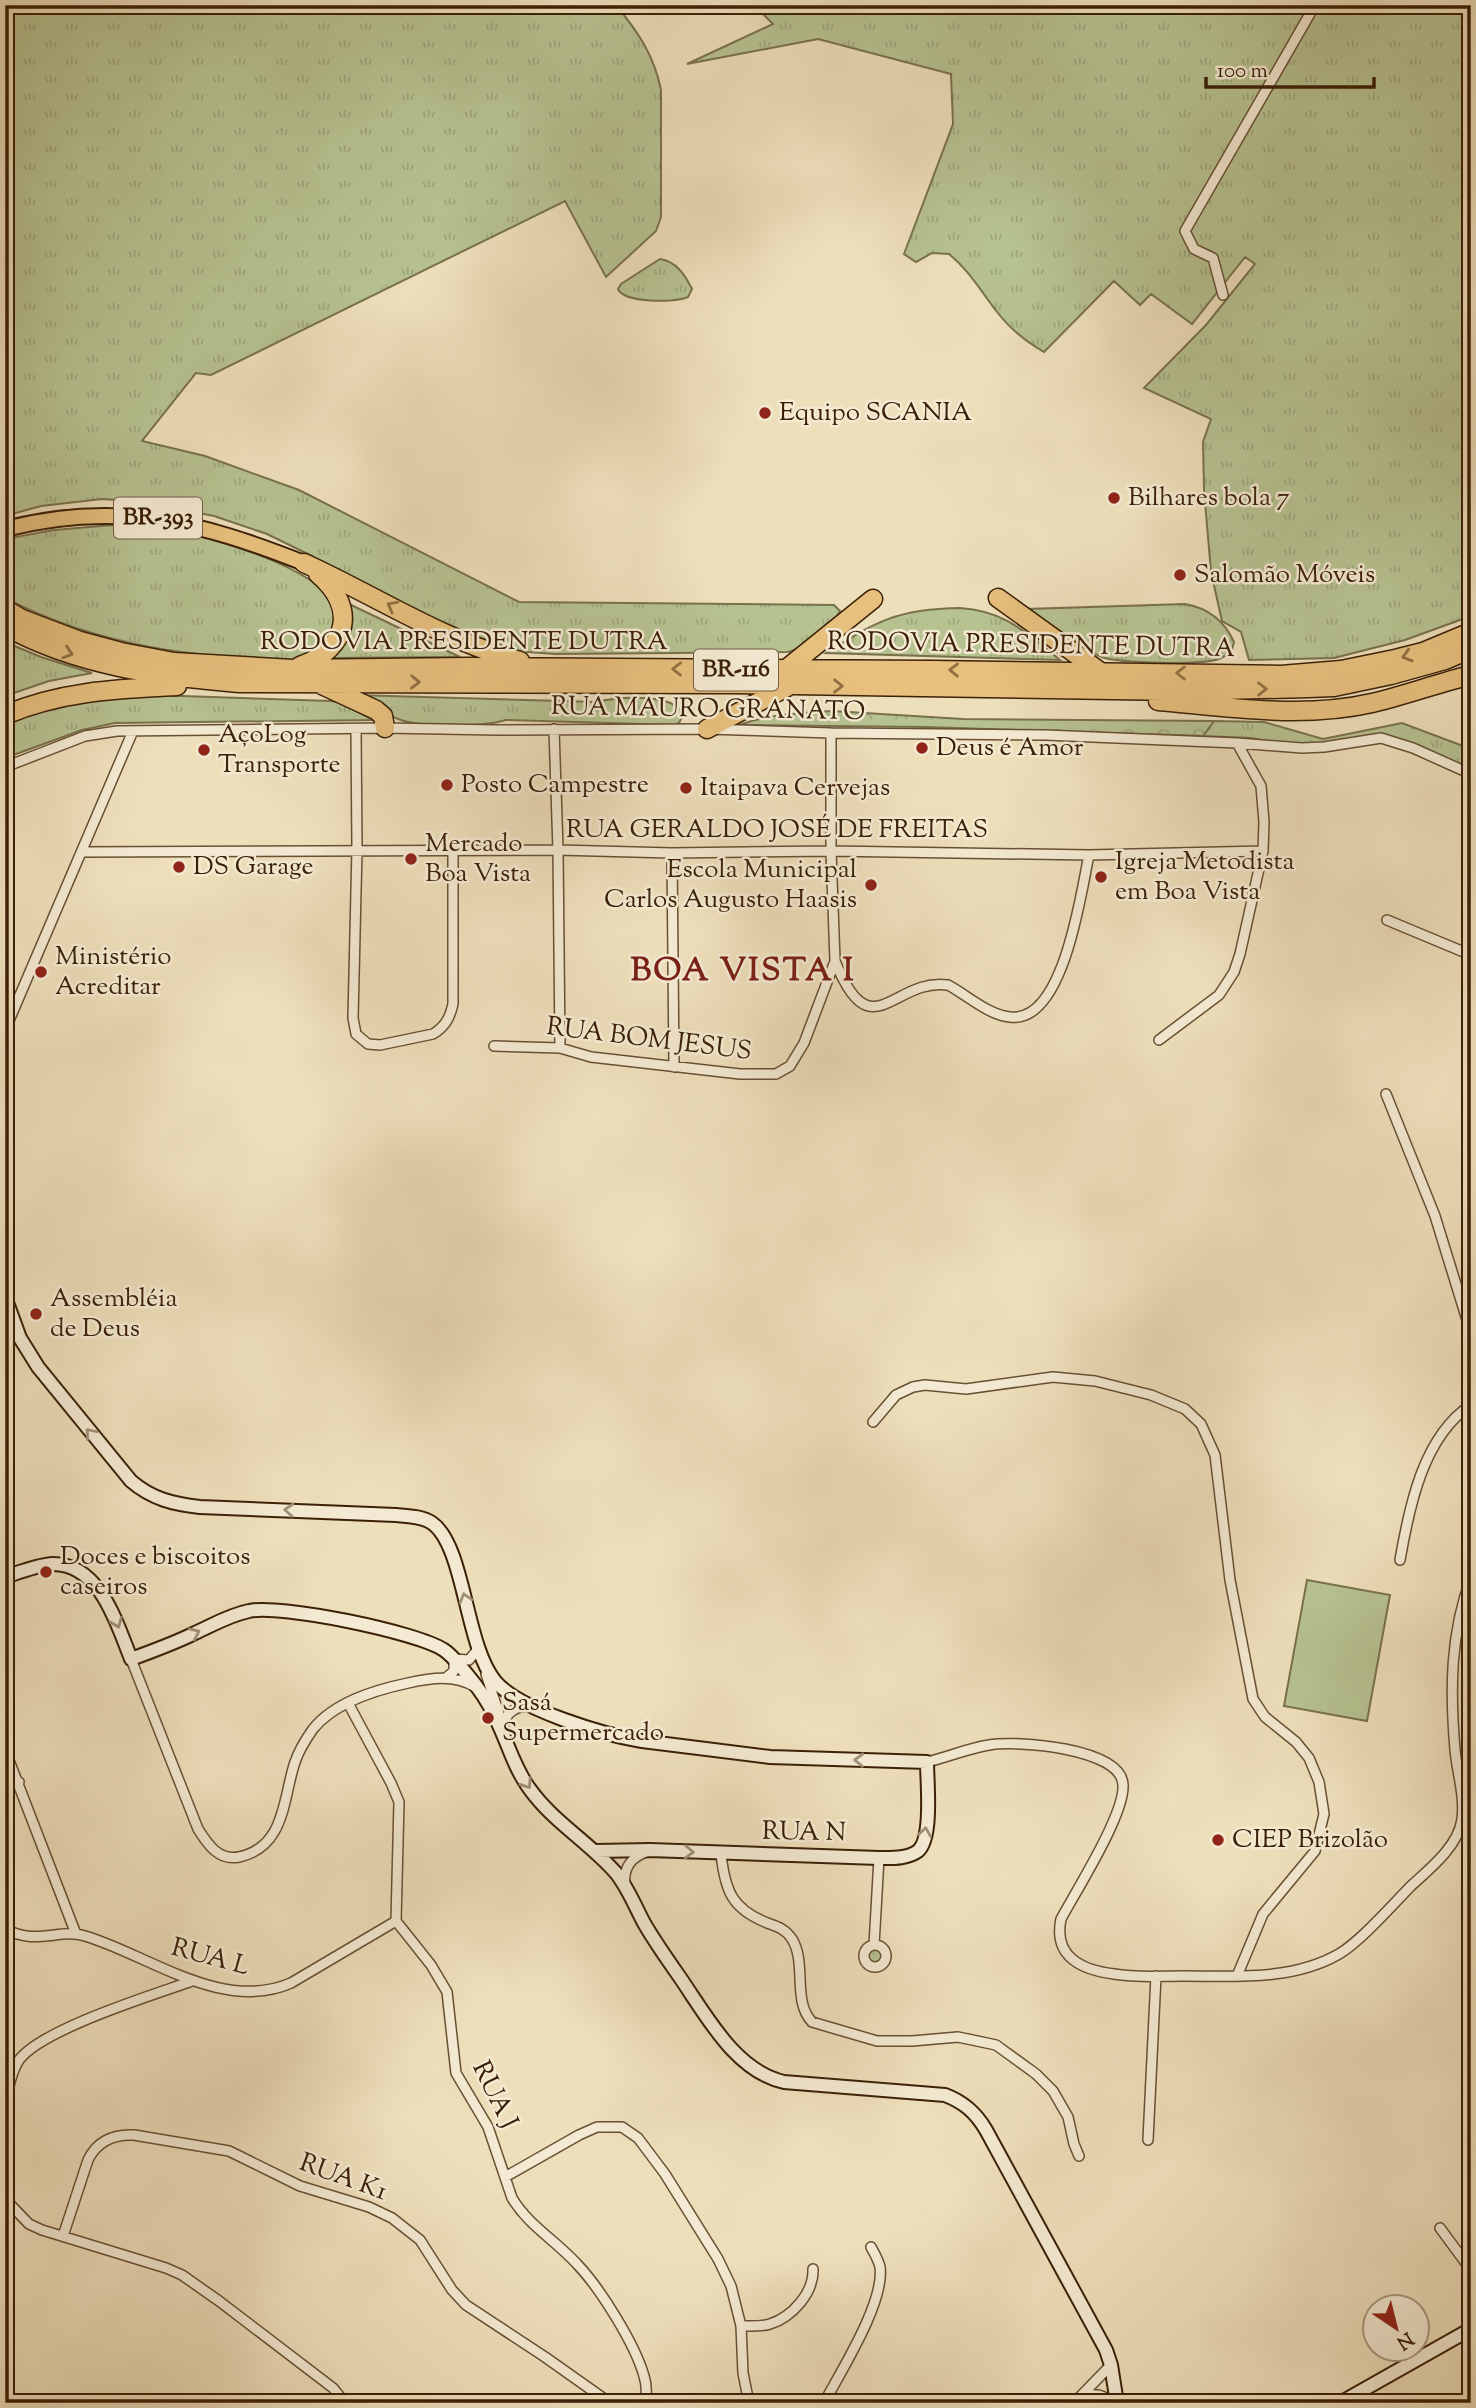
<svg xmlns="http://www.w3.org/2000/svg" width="1476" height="2408" viewBox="0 0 1476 2408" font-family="'Sorts Mill Goudy',serif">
<defs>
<pattern id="grass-tufts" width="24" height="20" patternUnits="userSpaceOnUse" patternTransform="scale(1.75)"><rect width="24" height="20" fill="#b7c291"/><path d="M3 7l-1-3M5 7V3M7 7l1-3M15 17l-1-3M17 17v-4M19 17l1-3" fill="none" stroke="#9ea67c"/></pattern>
<pattern id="forest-crowns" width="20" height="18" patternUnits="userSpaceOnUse" patternTransform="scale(1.75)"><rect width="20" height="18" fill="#b7c291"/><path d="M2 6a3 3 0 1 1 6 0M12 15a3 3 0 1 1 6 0" fill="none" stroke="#9ea67c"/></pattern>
</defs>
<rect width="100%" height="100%" fill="#eedfbb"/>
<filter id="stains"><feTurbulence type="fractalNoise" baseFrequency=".00286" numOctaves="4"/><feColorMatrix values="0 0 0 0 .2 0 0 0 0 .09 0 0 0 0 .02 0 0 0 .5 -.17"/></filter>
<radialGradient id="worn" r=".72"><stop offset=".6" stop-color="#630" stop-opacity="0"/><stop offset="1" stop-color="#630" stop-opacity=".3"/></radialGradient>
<path fill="url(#grass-tufts)" stroke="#79714c" stroke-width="2" d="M5,5H616C638,32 654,55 661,90V217L656,231L606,277L565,201L211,375L196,373L142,441L205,456L299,490L519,602L834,605L840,611C834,625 803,649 788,652L555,654L500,650L361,585L312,556L267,534L214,516L143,502L102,499L41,506L5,516Z
M754,5H1471V616L1405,640L1334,658L1249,660L1241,632L1222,621L1211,572L1204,490L1203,442L1211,419L1144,388L1206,325L1255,264L1245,257L1192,324L1151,294L1140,305L1114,281L1044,352C1027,342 1010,329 998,313C982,293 970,271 949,254L932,253L916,262L904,254L953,124L951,74L818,39L687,64L773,24Z
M660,259C676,261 685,275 692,289L688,297C675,303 624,303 618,289L621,284Z
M113,525C131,525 150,525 167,528C214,536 299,564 332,597L337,630L302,662C194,656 103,649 5,598V539L54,530Z
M349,604L460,657L330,658C348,645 358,625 349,604Z
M1185,604C1208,608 1224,620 1234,642C1233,649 1229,655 1221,658C1206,666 1118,663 1102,657C1076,646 1052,624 1028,609Z
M960,608C1006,611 1026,633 1060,660L826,653C877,621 897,609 960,608Z
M5,642L41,657L92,673L49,681L5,696Z
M153,695L331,701L342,703L373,720L115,723L82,730L5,758V720L77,700Z
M355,695L596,702C616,697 675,692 683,715L679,723L675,725L506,720C483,727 420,728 398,719C383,713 369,703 355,695Z
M1214,721L1264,722L1323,739L1402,723L1471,749V769L1394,738L1325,745H1287L1251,738L1203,736Z
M867 1957a8 8 0 1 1 16 0a8 8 0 1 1-16 0Z"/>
<path fill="url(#forest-crowns)" stroke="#79714c" stroke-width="2" d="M832,711L963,719L1214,721L1203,736L926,727L739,725C769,714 800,713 832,711Z"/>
<path fill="#b7c291" stroke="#79714c" stroke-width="2" d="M1307,1580L1390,1595L1367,1721L1284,1706Z"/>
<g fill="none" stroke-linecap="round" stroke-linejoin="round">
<defs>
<path id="street" d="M1223,295L1213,258L1194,249L1185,231L1315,5
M554,729L558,850L560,1048
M356,730L357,849L353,1018L356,1034L368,1044L380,1045L433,1034C446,1026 450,1017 453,1004V850
M5,767L85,736L117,731L385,728L497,730L707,729L831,733L1045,735L1237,743L1302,748L1324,747L1381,738L1413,748L1471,774
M82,852L558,850L672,853L831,851L1089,855L1263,851
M672,853L674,1067
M1387,920L1471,955
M835,961C871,1052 894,977 948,985C967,995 988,1015 1010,1017C1064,1024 1081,892 1089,855
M5,1030L133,731
M1159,1040L1219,995L1234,972L1240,954L1263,851L1264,822L1261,786L1237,743
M494,1046L560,1048L591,1057L740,1074H776L790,1066L804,1043L835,961L831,851V733
M1386,1094L1435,1216L1471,1333
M873,1422L896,1395L913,1387L925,1385L966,1389L1053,1377L1095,1381L1151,1395L1185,1409L1201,1424L1215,1455L1230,1580L1253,1699L1265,1717L1296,1742L1309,1758L1319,1782L1324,1814L1315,1851L1263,1914L1237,1976
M1400,1560C1409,1508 1423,1436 1471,1405
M131,1659L198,1829C208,1845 219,1861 239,1857C286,1847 283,1797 295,1762C299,1750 306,1739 313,1729C335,1702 375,1690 408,1683C430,1678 455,1674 475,1687
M486,1674L500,1717
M446,1678L454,1671V1659L469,1660L478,1649
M348,1703L391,1783L399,1802L396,1921L431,1965L447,1992L456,2073L488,2127L512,2198C529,2226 555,2240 577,2264C600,2288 635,2344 644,2376C647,2385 647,2393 645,2403
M504,1725C505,1713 516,1706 529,1706
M5,1750L76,1934
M927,1762C948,1757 969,1748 989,1745C1016,1740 1122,1748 1123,1785C1125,1814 1076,1891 1061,1919C1053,1957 1082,1970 1114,1974C1137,1978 1160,1976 1183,1976C1235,1976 1292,1981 1339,1954C1361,1941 1393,1904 1412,1885C1431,1868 1459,1845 1462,1819C1465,1796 1457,1772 1455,1750C1450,1691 1450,1634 1471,1578
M5,1787L19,1782
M721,1854C725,1891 732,1910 770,1924C779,1927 786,1930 792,1939C807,1963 792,2001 812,2022L877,2041H912L958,2037L996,2045L1036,2074L1053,2091L1068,2117L1074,2144L1079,2156
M625,1884C623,1868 632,1857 646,1852
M5,1929C37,1946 59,1928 85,1936C149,1955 222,2013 291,1983L396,1921
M874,1945L879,1858
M864 1956a11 11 0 1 1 22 0a11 11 0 1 1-22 0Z
M5,2101C9,2087 11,2072 19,2060C42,2029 153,1995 192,1981
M1148,2140L1156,1976
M505,2177L579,2135L597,2127H622L638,2138L665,2174L718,2259L731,2286L741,2326L743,2373L749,2403
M5,2199L29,2224L42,2230L166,2268L182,2275L219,2301L333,2388L345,2403
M1440,2228L1471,2270
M63,2236L88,2160C97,2141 113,2134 134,2135L229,2151L300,2186L369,2207L392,2218L420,2240L452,2290L466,2305L545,2357L610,2403
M741,2326C750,2326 761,2327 770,2324C792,2317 814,2293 813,2269
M1081,2398C1092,2393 1103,2394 1112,2403
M824,2403C841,2371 885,2302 880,2267C878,2259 874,2253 871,2247
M1074,2403L1111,2365"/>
<path id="secondary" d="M5,1297L20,1338L38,1367L131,1481C152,1499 173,1504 200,1507L396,1515C407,1516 422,1516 432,1523C465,1546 465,1645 495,1681C519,1710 605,1735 642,1741L770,1757L927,1762C927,1782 933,1838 918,1851C907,1859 892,1858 879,1858L650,1850L596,1851
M5,1577C20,1572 37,1565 53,1564C100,1564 117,1624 131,1659C153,1651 175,1643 195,1633C213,1625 229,1615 249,1611C280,1604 417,1632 444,1650C453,1656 459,1665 466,1673C477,1686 488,1701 495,1717C507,1740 513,1766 529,1788C553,1822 589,1842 616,1873C628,1888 635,1906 644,1923C655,1942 667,1959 679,1976C706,2015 735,2071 784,2082L945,2095C964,2102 976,2113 986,2130L1106,2350L1111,2365L1117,2403
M1340,2403L1471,2329"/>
<path id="primary" d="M5,529C117,500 200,522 304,563"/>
<path id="highway" d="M304,563C376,596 444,641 520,661
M998,598L1102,673
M5,609L22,619L80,641L121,652L174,662L293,669L468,667L932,670L1281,675L1341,670L1395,659L1423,652L1471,632
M5,626C77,666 159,676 239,683L736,684L1178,691L1308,688L1334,687L1391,675L1445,660L1471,649
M300,666C348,649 358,608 318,574
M785,670L873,599
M322,685L376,710L383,716L385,728
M1158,701C1228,707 1302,719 1372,703C1406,695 1438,683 1471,675
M5,715C61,691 117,689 177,686
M707,729L787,687"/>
</defs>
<use href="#street" stroke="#685033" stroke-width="12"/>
<use href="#secondary" stroke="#3b2006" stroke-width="16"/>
<use href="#primary" stroke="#3b2006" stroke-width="18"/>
<use href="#highway" stroke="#3b2006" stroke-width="21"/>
<use href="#street" stroke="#f4ead3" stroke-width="9"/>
<use href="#secondary" stroke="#f4ead3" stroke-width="12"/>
<use href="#primary" stroke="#e7c07e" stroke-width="14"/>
<use href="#highway" stroke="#e7c07e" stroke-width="18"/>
</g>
<defs><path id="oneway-chevron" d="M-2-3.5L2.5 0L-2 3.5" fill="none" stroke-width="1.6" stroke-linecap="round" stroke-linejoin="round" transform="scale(1.75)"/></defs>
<g stroke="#917042">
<use href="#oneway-chevron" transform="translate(392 606) rotate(-152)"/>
<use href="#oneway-chevron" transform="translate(68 653) rotate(18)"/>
<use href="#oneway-chevron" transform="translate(1407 656) rotate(164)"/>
<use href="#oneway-chevron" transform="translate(677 669) rotate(-180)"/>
<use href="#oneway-chevron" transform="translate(954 670) rotate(-179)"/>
<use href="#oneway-chevron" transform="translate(1181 673) rotate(-180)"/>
<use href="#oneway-chevron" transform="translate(415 682) rotate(1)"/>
<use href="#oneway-chevron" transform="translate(838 686) rotate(1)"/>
<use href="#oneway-chevron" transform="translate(1262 689) rotate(-1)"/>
</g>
<g stroke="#a18f77">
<use href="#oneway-chevron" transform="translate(90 1433) rotate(-130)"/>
<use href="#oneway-chevron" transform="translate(289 1510) rotate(-177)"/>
<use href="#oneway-chevron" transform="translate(465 1598) rotate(-106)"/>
<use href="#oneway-chevron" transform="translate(117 1623) rotate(68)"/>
<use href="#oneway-chevron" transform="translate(195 1633) rotate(-25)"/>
<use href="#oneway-chevron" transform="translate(859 1760) rotate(-178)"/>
<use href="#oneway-chevron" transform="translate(527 1784) rotate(57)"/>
<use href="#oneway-chevron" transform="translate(925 1832) rotate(-81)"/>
<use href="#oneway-chevron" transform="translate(689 1852) rotate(3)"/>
</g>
<g fill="#8f2418" stroke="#f4ead3" stroke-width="2.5">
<circle cx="765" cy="413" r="7"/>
<circle cx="1114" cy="498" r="7"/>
<circle cx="1180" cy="575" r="7"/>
<circle cx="922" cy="748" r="7"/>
<circle cx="204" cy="750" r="7"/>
<circle cx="447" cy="785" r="7"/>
<circle cx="686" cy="788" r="7"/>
<circle cx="411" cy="859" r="7"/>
<circle cx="179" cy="867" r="7"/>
<circle cx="1101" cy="877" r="7"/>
<circle cx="871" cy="885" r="7"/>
<circle cx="41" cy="972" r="7"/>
<circle cx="36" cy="1314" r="7"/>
<circle cx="46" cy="1572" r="7"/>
<circle cx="488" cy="1718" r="7"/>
<circle cx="1218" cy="1840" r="7"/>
</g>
<g text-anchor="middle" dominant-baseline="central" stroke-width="5" stroke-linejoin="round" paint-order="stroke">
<g fill="#f4ead3" stroke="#725d44" stroke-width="2">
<rect x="114" y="497.5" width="88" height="41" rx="5"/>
<rect x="694" y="649.5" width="84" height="41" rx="5"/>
</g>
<g font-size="24" font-weight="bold" fill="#3b2006">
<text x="158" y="518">BR-393</text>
<text x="736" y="670">BR-116</text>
</g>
<g font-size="26" fill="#3b2006" stroke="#f4ead3" text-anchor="start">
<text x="779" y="413">Equipo SCANIA</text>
<text x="1128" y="498">Bilhares bola 7</text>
<text x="1194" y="575">Salomão Móveis</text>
<text x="218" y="735">AçoLog<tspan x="218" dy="30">Transporte</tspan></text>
<text x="936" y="748">Deus é Amor</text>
<text x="461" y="785">Posto Campestre</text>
<text x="700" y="788">Itaipava Cervejas</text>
<text x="425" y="844">Mercado<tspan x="425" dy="30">Boa Vista</tspan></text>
<text x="1115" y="862">Igreja Metodista<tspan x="1115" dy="30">em Boa Vista</tspan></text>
<text x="193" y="867">DS Garage</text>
<text x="857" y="870" text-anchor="end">Escola Municipal<tspan x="857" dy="30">Carlos Augusto Haasis</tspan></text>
<text x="55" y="957">Ministério<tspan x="55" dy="30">Acreditar</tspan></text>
<text x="50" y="1299">Assembléia<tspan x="50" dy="30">de Deus</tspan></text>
<text x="60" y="1557">Doces e biscoitos<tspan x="60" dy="30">caseiros</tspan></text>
<text x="502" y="1703">Sasá<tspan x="502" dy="30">Supermercado</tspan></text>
<text x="1232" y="1840">CIEP Brizolão</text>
</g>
<g font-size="26" fill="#3b2006" stroke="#f4ead3">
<text x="464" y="642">RODOVIA PRESIDENTE DUTRA</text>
<text transform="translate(1031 646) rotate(1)">RODOVIA PRESIDENTE DUTRA</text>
<text transform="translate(708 710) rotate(1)">RUA MAURO GRANATO</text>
<text x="777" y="830">RUA GERALDO JOSÉ DE FREITAS</text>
<text transform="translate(649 1040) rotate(7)">RUA BOM JESUS</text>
<text transform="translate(804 1833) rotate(1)">RUA N</text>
<text transform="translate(210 1958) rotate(15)">RUA L</text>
<text transform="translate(494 2095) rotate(64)">RUA J</text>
<text transform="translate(343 2178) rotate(20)">RUA K1</text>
</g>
<g font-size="33" font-weight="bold" letter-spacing="2" fill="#7a1f14" stroke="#f4ead3">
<text x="743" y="972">BOA VISTA I</text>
</g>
</g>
<rect width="1476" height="2408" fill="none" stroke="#eedfbb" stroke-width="28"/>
<rect x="7" y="7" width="1462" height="2394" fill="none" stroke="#3b2006" stroke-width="3.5"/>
<rect x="14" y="14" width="1448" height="2380" fill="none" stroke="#3b2006" stroke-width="2"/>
<g transform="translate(1396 2328) rotate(145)"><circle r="33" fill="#f4ead3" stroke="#aa9981" stroke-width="2"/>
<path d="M0-5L12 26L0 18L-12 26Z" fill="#8f2418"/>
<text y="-10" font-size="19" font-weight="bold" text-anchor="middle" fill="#3b2006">N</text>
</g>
<path d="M1206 77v10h168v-10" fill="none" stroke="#3b2006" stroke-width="3.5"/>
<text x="1217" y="77" font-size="21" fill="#3b2006" stroke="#f4ead3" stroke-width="5" paint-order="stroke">100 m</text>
<rect width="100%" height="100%" filter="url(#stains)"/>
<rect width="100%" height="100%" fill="url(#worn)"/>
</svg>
